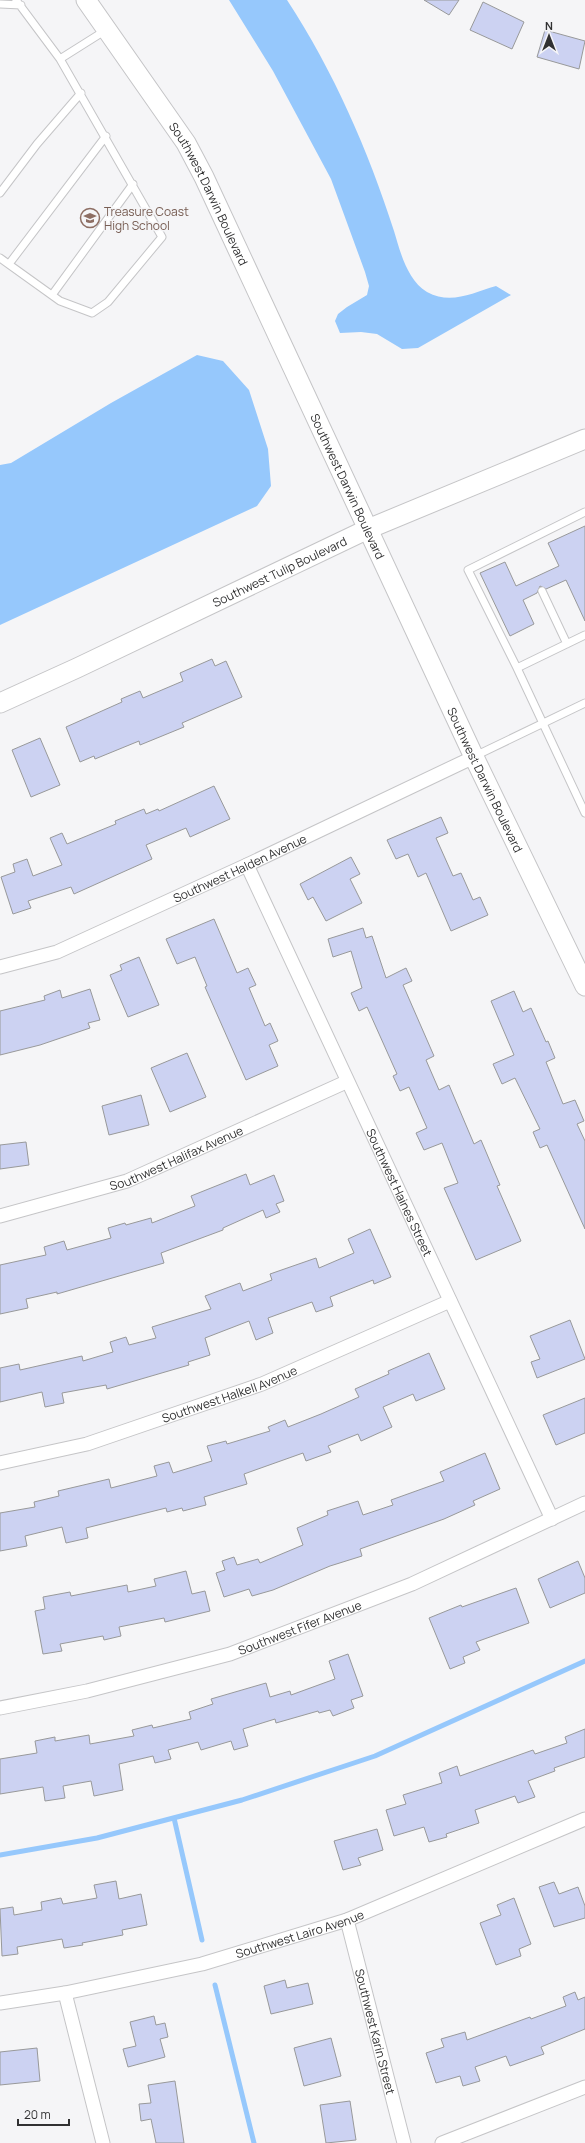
<svg xmlns="http://www.w3.org/2000/svg" width="585" height="2143" viewBox="0 0 585 2143" font-family="Manrope,sans-serif">
<rect width="100%" height="100%" fill="#f5f5f7"/>
<path fill="#96c8fc" d="M229,0H287C334,72 368,150 394,231C400,251 407,280 427,292C451,305 472,293 496,286L511,295L418,348L402,349L377,334L361,332L340,333L335,321L338,314L347,307L367,295L369,286L365,272L331,179L273,71Z
M197,355L223,361L249,390L268,449L271,486L257,506L0,625V465L11,463L111,403Z"/>
<g fill="none" stroke-linecap="round" stroke-linejoin="round">
<path stroke="#96c8fc" stroke-width="5" d="M174,1818L202,1940
M0,1855L97,1838L242,1800L375,1756L585,1661
M215,1985L254,2143"/>
</g>
<path fill="#ccd2f2" stroke="#98999a" d="M424,0H459L449,15Z
M483,2L524,22L512,49L470,30Z
M545,30L585,41L579,69L537,57Z
M585,526V621L566,580L546,589L540,586L537,593L523,600L534,624L510,636L480,573L505,562L516,586L559,566L548,543Z
M212,659L215,666L226,661L242,697L182,723L184,727L140,745L139,741L95,759L94,756L80,762L66,727L122,702L121,699L140,691L143,698L183,681L180,673Z
M40,738L60,785L31,797L12,750Z
M214,786L230,819L190,837L186,828L146,845L152,859L74,894L71,887L28,901L31,908L13,914L1,877L15,872L13,864L27,859L33,876L62,865L50,838L62,833L67,844L116,824L115,821L144,809L146,814L158,809L159,811Z
M441,817L448,833L436,838L453,876L461,873L473,900L480,897L488,915L451,931L426,873L418,877L408,854L396,859L387,840Z
M351,857L360,874L350,879L362,903L326,921L313,897L308,900L300,884Z
M214,919L237,973L248,968L256,985L249,988L265,1026L270,1023L278,1041L269,1045L278,1066L246,1080L205,987L207,986L195,957L177,964L166,939Z
M363,928L366,938L372,936L386,978L406,968L412,981L403,985L434,1056L426,1060L439,1090L449,1085L474,1144L481,1140L500,1185L497,1186L521,1241L476,1260L444,1188L458,1183L442,1143L424,1150L416,1133L427,1128L409,1087L400,1091L393,1076L397,1074L367,1007L359,1011L351,993L362,988L351,951L333,957L328,939Z
M139,957L159,1005L128,1017L110,975L122,970L120,965Z
M90,989L100,1020L88,1023L90,1028L40,1045L0,1055V1011L45,1000L44,996L60,990L62,998Z
M514,991L523,1012L531,1008L546,1042L548,1041L555,1058L546,1062L563,1104L575,1100L584,1121L577,1124L585,1141V1229L547,1145L540,1148L533,1132L540,1129L515,1078L502,1084L493,1064L514,1055L491,1001Z
M187,1053L206,1097L170,1112L151,1068Z
M141,1095L149,1125L109,1135L102,1106Z
M26,1142L29,1165L0,1169V1145Z
M246,1174L250,1185L274,1175L284,1201L276,1204L280,1212L266,1218L263,1210L223,1228V1230L161,1253L164,1263L57,1294V1292L26,1299L28,1308L0,1314V1265L46,1255L44,1247L64,1241L67,1250L111,1238L108,1228L125,1223L126,1225L151,1218L152,1223L195,1206L191,1196Z
M370,1229L391,1277L374,1284L373,1280L330,1297L333,1306L316,1312L312,1302L268,1318L273,1333L256,1340L249,1321L205,1338L210,1355L188,1362L189,1365L107,1389L106,1385L62,1393L64,1403L45,1407L42,1392L0,1402V1368L19,1364L20,1370L82,1356L83,1361L113,1352L110,1342L126,1337L129,1345L156,1338L152,1327L211,1309L205,1296L240,1283L243,1291L272,1280L270,1274L316,1258L319,1268L354,1253L348,1239Z
M570,1320L585,1359L537,1378L531,1362L540,1359L530,1336Z
M429,1353L445,1389L416,1401L413,1394L383,1407L392,1427L361,1441L358,1434L328,1446L331,1452L306,1461L303,1453L244,1474L247,1484L204,1497L206,1505L183,1511L182,1508L167,1512L166,1508L86,1528L88,1538L66,1543L62,1527L25,1536L27,1546L0,1551V1513L35,1507L34,1502L59,1496L58,1491L109,1479L111,1488L157,1476L154,1466L169,1462L173,1473L212,1461L207,1446L226,1441L227,1444L270,1431L268,1427L285,1420L288,1427L321,1414L359,1397L355,1389L389,1374L388,1371Z
M585,1398V1433L556,1445L543,1415Z
M485,1453L500,1489L473,1501L475,1505L444,1519L360,1549L362,1556L330,1566L273,1590L252,1596L249,1589L224,1597L216,1573L225,1570L222,1561L234,1557L237,1565L258,1559L260,1563L303,1545L297,1528L328,1515L327,1511L358,1501L363,1515L393,1505L391,1500L444,1481L440,1472Z
M578,1561L585,1578V1593L550,1608L538,1579Z
M186,1571L192,1594L205,1591L210,1611L165,1622L164,1618L119,1627L121,1636L104,1640L103,1636L60,1644L62,1651L43,1654L35,1611L45,1609L43,1597L70,1592L71,1596L127,1585L128,1592L156,1586L154,1579Z
M516,1588L529,1623L476,1642L480,1650L463,1657L465,1663L450,1669L429,1618L461,1605L462,1607Z
M348,1654L363,1696L351,1700L354,1708L333,1716L330,1710L319,1713L318,1711L276,1723L275,1719L243,1729L248,1746L234,1750L231,1741L201,1750L198,1742L168,1750L171,1759L155,1763L153,1756L119,1764L123,1790L94,1796L91,1781L63,1786L65,1798L45,1801L43,1787L0,1794V1759L37,1753L35,1741L55,1737V1741L89,1735L90,1744L134,1736L132,1730L152,1725L153,1728L191,1719L189,1712L213,1704L211,1699L266,1683L270,1697L290,1691L291,1695L335,1679L329,1661Z
M585,1729V1757L554,1768L555,1771L528,1781L535,1797L518,1803L515,1796L475,1810L479,1823L446,1834L447,1837L429,1842L424,1827L394,1836L386,1810L406,1804L403,1795L442,1783L439,1773L457,1766L460,1776L533,1750L535,1754L567,1743L565,1737Z
M377,1829L383,1850L358,1858L361,1865L343,1870L334,1841Z
M116,1881L119,1899L141,1894L147,1925L122,1930L123,1935L82,1943L83,1945L64,1948L62,1939L17,1947L18,1954L2,1956L0,1909L13,1907L14,1915L42,1910L41,1902L61,1898L63,1904L97,1898L94,1885Z
M554,1882L559,1894L578,1887L585,1906V1918L554,1927L539,1887Z
M514,1898L531,1944L519,1949L521,1956L496,1965L480,1923L501,1915L497,1905Z
M285,1980L287,1988L308,1983L313,2004L271,2014L264,1986Z
M575,1992L578,2000L585,1997V2029L541,2047L544,2054L510,2066L506,2056L475,2067L480,2081L463,2086L460,2076L436,2083L426,2053L444,2047L441,2039L465,2032L467,2040L530,2017L531,2019L566,2006L563,1997Z
M154,2016L156,2025L165,2023L168,2037L160,2039L165,2057L128,2067L123,2049L136,2046L130,2022Z
M331,2038L341,2076L304,2086L294,2048Z
M37,2048L40,2081L0,2085V2052Z
M175,2081L184,2143H156L151,2119L141,2121L139,2104L151,2103L148,2085Z
M350,2101L356,2140L326,2143L320,2105Z"/>
<g fill="none" stroke-linecap="round" stroke-linejoin="round">
<defs>
<path id="lane" d="M16,0L60,59
M0,4L21,5
M0,193L37,144L81,93
M0,258L60,301L92,313L108,302L162,237L60,59L106,30
M9,264L106,136
M52,295L133,184
M585,512L468,570L517,668L585,813
M542,591L567,644
M517,668L585,635
M475,756L585,703"/>
<g id="street">
<path id="s1" d="M247,865L552,1519"/>
<path id="s2" d="M0,967L57,952L247,865L474,757"/>
<path id="s3" d="M0,1216L127,1181L346,1082"/>
<path id="s4" d="M0,1463L87,1444L262,1384L450,1301"/>
<path id="s5" d="M0,1708L87,1691L230,1654L412,1584L585,1503"/>
<path id="s6" d="M347,1920L404,2143"/>
<path d="M65,1993L103,2143"/>
<path id="s7" d="M0,2003L65,1993L202,1964L347,1920L585,1819"/>
<path d="M442,2143L585,2087"/>
</g>
<g id="secondary">
<path id="s8" d="M86,0L186,143L204,177L474,757L585,986"/>
<path id="s9" d="M0,703L77,668L368,529L585,439"/>
</g>
</defs>
<use href="#lane" stroke="#c5c5c7" stroke-width="9"/>
<use href="#street" stroke="#c5c5c7" stroke-width="15"/>
<use href="#secondary" stroke="#c5c5c7" stroke-width="21"/>
<use href="#lane" stroke="#fff" stroke-width="7"/>
<use href="#street" stroke="#fff" stroke-width="13"/>
<use href="#secondary" stroke="#fff" stroke-width="19"/>
</g>
<defs>
<symbol id="school-ring" viewBox="-11 -11 22 22"><circle r="9.5" fill="#f5f5f7" stroke="#8d6e63" stroke-width="1.5"/><path d="M0-5L7-2L0 1L-7-2ZM-4 1L0 2.5L4 1V4Q0 6-4 4Z" fill="#8d6e63"/></symbol>
</defs>
<g fill-rule="evenodd">
<use href="#school-ring" x="79" y="207" width="22" height="22"/>
</g>
<g text-anchor="middle" dominant-baseline="central" stroke-width="3" stroke-linejoin="round" paint-order="stroke">
<g font-size="12" fill="#313132" stroke="#f5f5f7">
<text stroke="none"><textPath href="#s8" startOffset="230">Southwest Darwin Boulevard</textPath></text>
<text stroke="none"><textPath href="#s8" startOffset="554">Southwest Darwin Boulevard</textPath></text>
<text stroke="none"><textPath href="#s9" startOffset="309">Southwest Tulip Boulevard</textPath></text>
<text stroke="none"><textPath href="#s8" startOffset="878">Southwest Darwin Boulevard</textPath></text>
<text stroke="none"><textPath href="#s2" startOffset="260">Southwest Halden Avenue</textPath></text>
<text stroke="none"><textPath href="#s3" startOffset="186">Southwest Halifax Avenue</textPath></text>
<text stroke="none"><textPath href="#s1" startOffset="361">Southwest Haines Street</textPath></text>
<text stroke="none"><textPath href="#s4" startOffset="240">Southwest Halkell Avenue</textPath></text>
<text stroke="none"><textPath href="#s5" startOffset="311">Southwest Fifer Avenue</textPath></text>
<text stroke="none"><textPath href="#s7" startOffset="308">Southwest Lairo Avenue</textPath></text>
<text stroke="none"><textPath href="#s6" startOffset="115">Southwest Karin Street</textPath></text>
</g>
<g font-size="12" fill="#785e54" stroke="#f5f5f7" text-anchor="start">
<text x="104" y="211">Treasure Coast<tspan x="104" dy="14">High School</tspan></text>
</g>
</g>
<g transform="translate(549 36)" stroke="#f5f5f7" stroke-width="3" paint-order="stroke">
<path d="M0-3L7 15L0 10L-7 15Z" fill="#313132"/>
<text y="-6" font-size="11" font-weight="bold" text-anchor="middle" fill="#313132">N</text>
</g>
<path d="M18 2119v6h51v-6" fill="none" stroke="#313132" stroke-width="2"/>
<text x="24" y="2119" font-size="12" fill="#313132" stroke="#f5f5f7" stroke-width="3" paint-order="stroke">20 m</text>
</svg>
